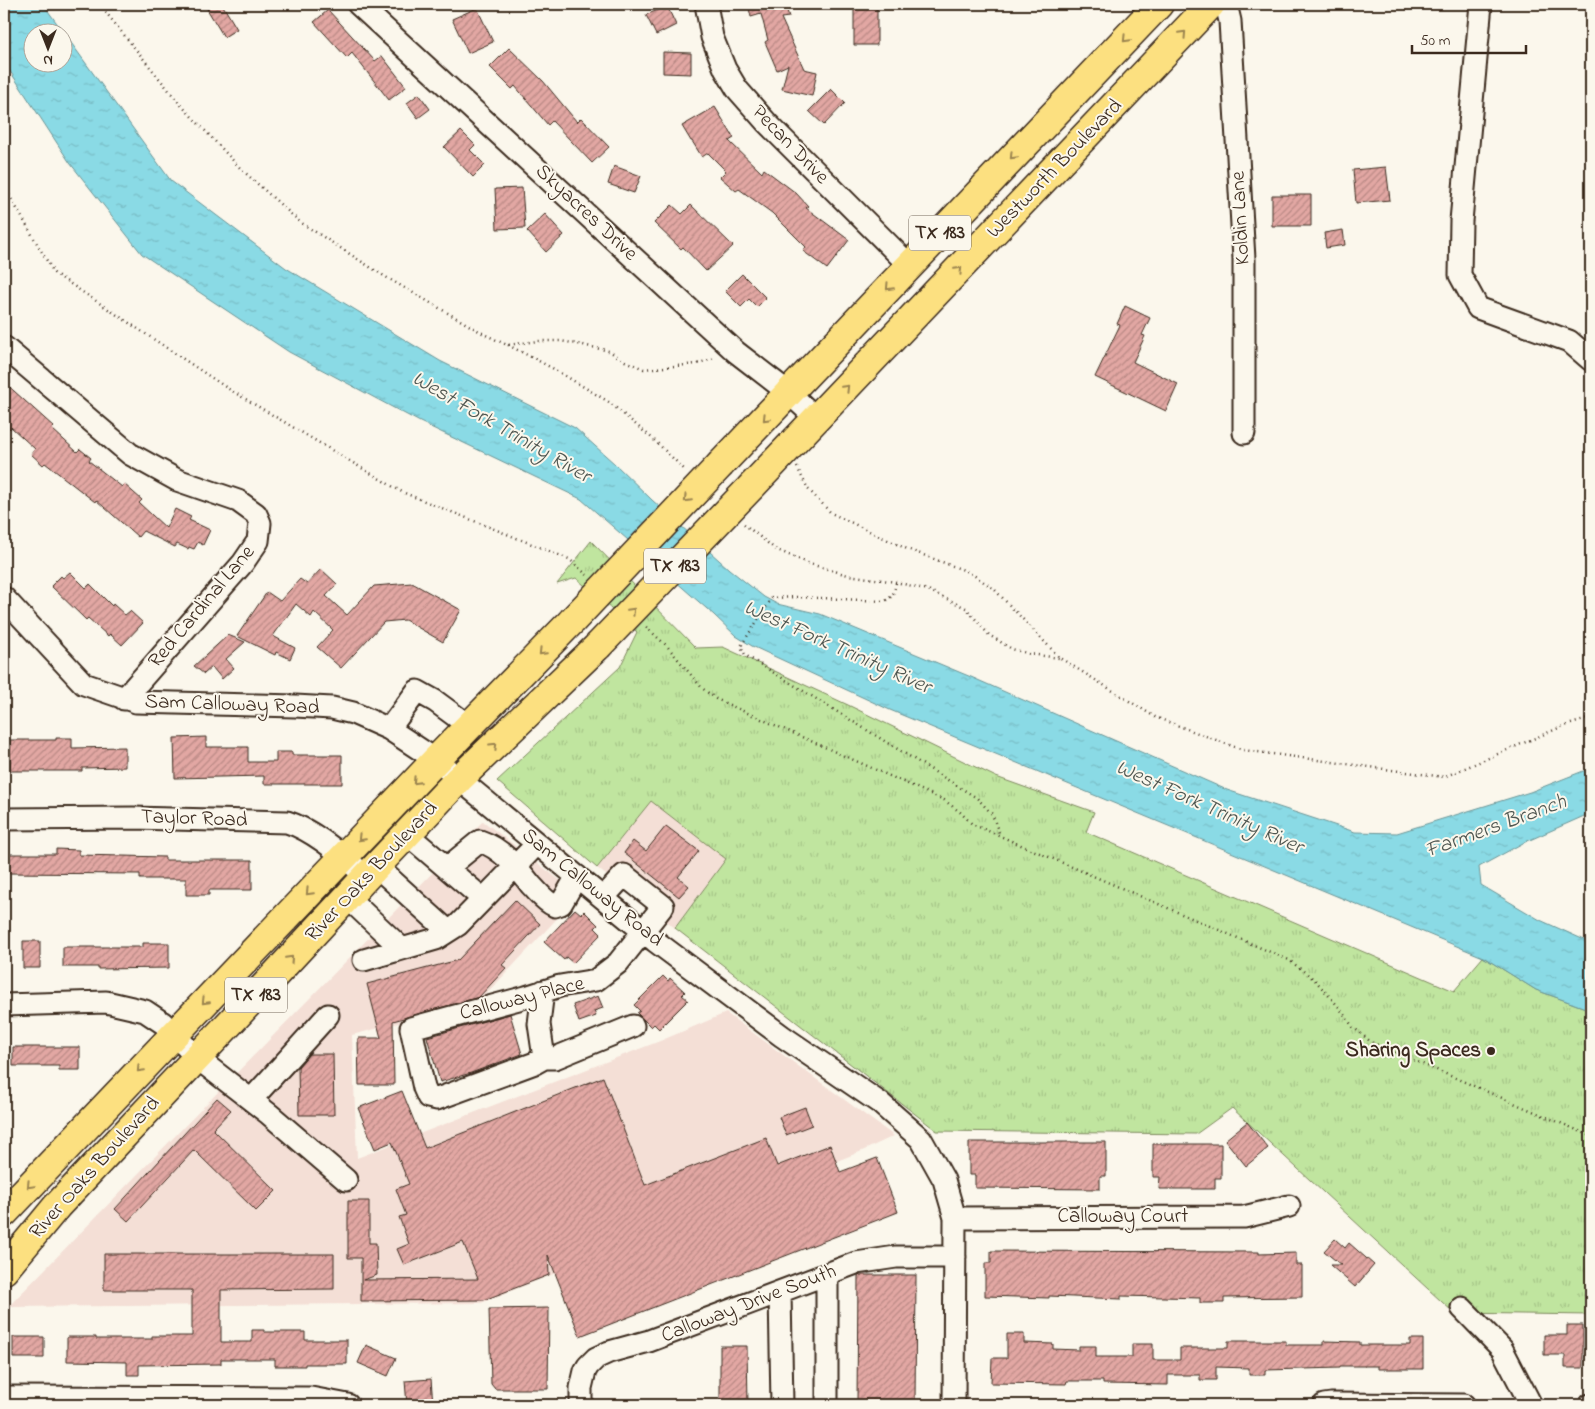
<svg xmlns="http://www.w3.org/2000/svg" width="1595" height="1409" viewBox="0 0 1595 1409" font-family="'Indie Flower',sans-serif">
<defs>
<pattern id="grass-tufts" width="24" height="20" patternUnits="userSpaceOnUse" patternTransform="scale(1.25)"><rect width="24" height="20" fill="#c0e59f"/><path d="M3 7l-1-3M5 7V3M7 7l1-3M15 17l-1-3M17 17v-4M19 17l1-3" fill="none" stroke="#a6c588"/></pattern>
<pattern id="water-ripples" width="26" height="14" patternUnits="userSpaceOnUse" patternTransform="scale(1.25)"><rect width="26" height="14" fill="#8adae5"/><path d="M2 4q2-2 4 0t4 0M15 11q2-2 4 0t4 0" fill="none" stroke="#78bbc4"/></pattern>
<pattern id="building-hatch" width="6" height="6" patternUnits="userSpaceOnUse" patternTransform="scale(1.25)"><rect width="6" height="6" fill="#e2a7a3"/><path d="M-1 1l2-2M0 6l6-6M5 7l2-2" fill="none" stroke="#b88884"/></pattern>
</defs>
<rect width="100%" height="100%" fill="#fbf7ec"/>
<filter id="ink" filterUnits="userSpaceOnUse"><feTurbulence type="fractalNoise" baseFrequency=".02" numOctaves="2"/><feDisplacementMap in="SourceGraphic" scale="10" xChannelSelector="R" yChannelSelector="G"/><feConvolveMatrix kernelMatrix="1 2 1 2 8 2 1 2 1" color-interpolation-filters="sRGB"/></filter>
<g filter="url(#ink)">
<path fill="#f4dfd6" d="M651,800L727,859L675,928L597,868Z
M483,821L579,895L479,1002L352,1035L357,1158L660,1041L726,1013L894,1136L862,1151L481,1303L8,1307Z"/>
<path fill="url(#grass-tufts)" stroke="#7e885e" d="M591,541L696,648L723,647L848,705L996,777L1094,812L1086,832L1454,991L1483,957L1536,990L1591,1010V1315L1454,1313L1232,1108L1196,1134L937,1131L675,928L726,859L651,801L597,868L497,781L620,667L637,632L576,578L557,584Z"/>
<path fill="url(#water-ripples)" stroke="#6a9495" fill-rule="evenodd" d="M4,4H43L171,181L286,268L440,361L575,428L615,464L652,500L729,569L764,597L777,604L820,614L971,677L1227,790L1355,832L1397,833L1530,792L1591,768V813L1523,843L1479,867L1481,885L1540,920L1591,943V1010L1536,990L1483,957L890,710L752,646L736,636L714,615L581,499L420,422L289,352L142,254L70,163L4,62ZM32,32H62V62H32Z"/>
<path fill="url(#building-hatch)" stroke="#3b2a1e" d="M204,4H222L237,29L224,37Z
M748,4H785L789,17L781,18L804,69L817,72L812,96L782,89L788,65L777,70L765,42L768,40L761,14L751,17Z
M854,5H877V45H854Z
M667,6L676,25L656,35L646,15Z
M477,8L493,42L468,53L452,19Z
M328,10L375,61L382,56L406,87L389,100L352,53L347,58L314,22Z
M509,48L543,81L577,122L581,118L609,147L592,163L552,121L548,125L515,86L512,89L490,67Z
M663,52L691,53V74L663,73Z
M831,89L845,103L824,125L809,111Z
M419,94L430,109L418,118L407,103Z
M715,107L734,138L729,141L762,173L764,169L796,193L808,206L806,208L849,240L827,269L803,251L806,247L772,213L739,189L736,191L720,177L726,171L708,153L702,157L692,141H691L682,126Z
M461,131L475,145L470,150L485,165L473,177L444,147Z
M614,166L641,176L634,193L608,184Z
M1386,167L1390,200L1356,203L1353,170Z
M522,188L525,228L497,229L495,189Z
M1272,195H1311V226H1272Z
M672,205L682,214L691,205L733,246L706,271L683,247L681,249L654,223Z
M545,214L564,235L546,252L527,231Z
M1343,230L1345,245L1326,248L1324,233Z
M742,274L766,298L757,307L749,299L741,307L725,291Z
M1125,306L1150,318L1142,335L1145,336L1133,362L1178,384L1166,411L1095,377L1120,325L1117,324Z
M4,382L54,427L52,429L77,452L80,449L91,458L89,461L122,487L124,484L142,500L139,503L166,528L175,509L191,517L189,520L210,530L203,545L198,542L194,549L189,547L188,549L177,544L175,547L143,531L138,537L96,500L95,502L45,463L43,465L31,454L35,449L11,427L10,429L4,423Z
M321,569L337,584L326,596L347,615L374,586L412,583L461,610L443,642L405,620L384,622L341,668L317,647L333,630L314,612L311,617L296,604L273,636L295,648L290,659L276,652L275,655L237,636L267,592L280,601L300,579L307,584Z
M70,572L86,588L90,584L112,606L113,604L125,615L130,611L143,623L122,645L110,634L108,636L88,618L86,620L51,586L61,576L63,578Z
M228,635L245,642L226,659L234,668L222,679L212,667L204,674L194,666Z
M206,737V747H248V762H276V752H292V755H342V784H264V776L175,778L174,738Z
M56,738H72V748L125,747V767L82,768V771H10V740H56Z
M666,826L699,851L678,877L689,886L679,897L624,853L633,841L646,851Z
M56,849L79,850V855L165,857V860H252V890H209V895H186V879H140V874L4,873V854H56Z
M515,900L540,924L502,965L506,968L479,997L393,1021L394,1085H359L358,1038H381L367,984L458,960Z
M575,909L581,914L584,911L598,925L595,928L601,934L573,963L566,957L564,960L544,942Z
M23,941H40V968H23Z
M143,943H169V968L98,969V967H63V947H143Z
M663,976L668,981L670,978L685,992L682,995L688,1000L659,1029L654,1024L651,1027L637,1013L640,1011L634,1005Z
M598,996L603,1008L594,1011L596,1016L579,1022L573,1005Z
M510,1014L522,1054L471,1073L440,1082L427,1037Z
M13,1047H80V1070H59V1066H13Z
M309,1054H333L334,1115H299L298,1067Z
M603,1077L645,1185L766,1138L777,1166L830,1145L840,1172L877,1158L898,1212L580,1336L548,1255L549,1275L484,1300L361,1301V1258H348V1201H369V1243H376L377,1275L363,1280L478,1279L463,1242L404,1265L397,1249L409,1244L399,1217L406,1215L396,1189L409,1184L392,1142L375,1149L358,1108L402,1091L425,1148Z
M217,1098L231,1110L213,1129L276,1191L256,1211L194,1150L128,1221L115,1209Z
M805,1107L812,1125L786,1135L779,1117Z
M1247,1122L1268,1148L1246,1166L1225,1140Z
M969,1142H1106V1176H1100V1189L975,1188V1175H969Z
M1153,1144H1221V1178H1215V1189H1159L1160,1177H1153Z
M1335,1239L1345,1248L1349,1243L1374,1265L1355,1287L1330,1265H1341L1324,1251Z
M991,1251L1259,1252V1254L1296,1253V1265H1302V1297L1224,1298V1303H1200V1298L1164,1297L1121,1296V1299L1049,1296V1298L985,1296V1263H991Z
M104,1254H334V1289L221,1290V1342H252V1330H264V1332H305V1340H347V1364H305V1366H275V1359H221V1364L139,1365V1375H127V1362L67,1361V1337H96V1339H152V1336H192V1290H104Z
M861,1275H916L915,1403H857L858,1276Z
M549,1308L548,1389H495L491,1384L489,1309Z
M1567,1325H1583V1368H1565V1355H1544V1335H1567Z
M1007,1334H1024V1343L1053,1344V1349L1079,1350V1346H1096V1357H1132V1344H1153V1360H1180V1348H1228V1341H1286V1345H1324V1341L1360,1342V1345H1410V1339H1423V1369H1378V1366H1340V1368L1265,1370V1375H1249V1368L1216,1367V1380H1200V1375H1168V1385L1103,1384V1381H1067L1066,1384L991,1383L992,1358H1007Z
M13,1337H44V1358H13Z
M366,1345L396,1358L388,1376L358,1363Z
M720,1346H747L748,1405H720Z
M431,1379L433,1404L407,1405L405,1381Z"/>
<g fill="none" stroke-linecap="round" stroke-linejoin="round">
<defs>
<path id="minor" d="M358,4L736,352L789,393L817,419
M706,4L712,37L725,69L737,89L767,123L909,265
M1226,4L1230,21L1244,259V433
M1481,4L1461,221L1460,275L1478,308L1569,341L1591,360
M4,347L130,454L177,480L238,501L256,514L260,523L258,541L243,563L124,699
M4,598L84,684L136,702L295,706L332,708L353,713L389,729L436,760L655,941L782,1036L880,1103L921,1139L944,1180L955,1218L954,1405
M389,729L417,691L435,701L469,726
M4,819L133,818L287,822C313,830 346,858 366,877
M407,834L483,899
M376,866L448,931
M447,868L480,841C501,848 517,867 531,885C539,893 544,901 555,906L561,904L577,876
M347,897L402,949
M364,960L436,939L458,925L537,844
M543,991L539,1024L544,1058H555L633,1026
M4,1005L106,1002L145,1011L163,1023L197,1058L269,1114L346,1180
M544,1058L535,1063L437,1099L428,1097L424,1088L411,1028L526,997L560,986L596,980L618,963L663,906L624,875L603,898
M251,1100L328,1015
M955,1218L1244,1217L1289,1206
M780,1292L782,1405
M1462,1308L1502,1349L1531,1405
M4,1397L311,1398L348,1405
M581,1405V1388L585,1371L588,1366L596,1358L609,1352L649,1341L856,1263L896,1257H955
M827,1405V1274
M1324,1405L1331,1404L1464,1405
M1590,1405H1591"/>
<path id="major" d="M721,464L1159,4
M752,486L1211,4
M4,1213L436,760L572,621
M4,1270L57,1206L260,991L366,877L459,779L598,646"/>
</defs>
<use href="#minor" stroke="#3b2a1e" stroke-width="25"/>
<use href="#major" stroke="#3b2a1e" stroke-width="31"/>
<path stroke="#3b2a1e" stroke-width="2.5" stroke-dasharray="1 4" stroke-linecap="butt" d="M99,4L180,104L241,169L300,222L384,276L486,335L507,345L538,341H561L583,345L609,351L625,361L644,369L696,364L715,358
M4,186L54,273L227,388L402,492L569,559L587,575
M508,345L552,368L609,402L653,439L686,471
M797,467L808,489L831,513L907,549L969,572L994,589L1060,658L1155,717L1243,750L1444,777L1561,727L1591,718
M744,524L775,549L810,564L848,575L896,582L928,590L966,608L989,635L1012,649L1030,654L1059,658
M896,583C894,592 893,598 884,601L798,597L772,598L741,646L745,655L977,798L992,814L1000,836
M646,627L667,646L702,688L716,699L944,800L960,812L972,824L1289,960L1315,980L1338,1006L1353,1027L1371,1042L1591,1136"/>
<use href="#minor" stroke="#fbf7ec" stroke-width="21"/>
<use href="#major" stroke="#fce080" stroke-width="28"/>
<defs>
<path id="major-bridge" d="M572,621L721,464
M598,646L752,486"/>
</defs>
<use href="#major-bridge" stroke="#3b2a1e" stroke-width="31" stroke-linecap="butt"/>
<use href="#major-bridge" stroke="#fce080" stroke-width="28"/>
</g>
<defs><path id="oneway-chevron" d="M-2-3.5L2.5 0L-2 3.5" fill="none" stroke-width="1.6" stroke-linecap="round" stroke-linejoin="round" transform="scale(1.25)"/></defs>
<g stroke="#9c854f">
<use href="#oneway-chevron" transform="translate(1183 34) rotate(-47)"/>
<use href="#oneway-chevron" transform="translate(1126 39) rotate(134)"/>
<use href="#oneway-chevron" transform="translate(1013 156) rotate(134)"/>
<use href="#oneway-chevron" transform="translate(959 270) rotate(-46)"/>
<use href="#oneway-chevron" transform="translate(889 287) rotate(133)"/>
<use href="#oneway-chevron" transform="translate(846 388) rotate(-46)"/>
<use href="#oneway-chevron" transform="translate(766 418) rotate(134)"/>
<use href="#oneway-chevron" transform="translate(687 499) rotate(134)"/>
<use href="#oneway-chevron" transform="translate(632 611) rotate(-46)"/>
<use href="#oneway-chevron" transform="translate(542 652) rotate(134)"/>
<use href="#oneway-chevron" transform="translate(494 746) rotate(-44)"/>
<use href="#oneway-chevron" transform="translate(416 781) rotate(134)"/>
<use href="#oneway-chevron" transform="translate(361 838) rotate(134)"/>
<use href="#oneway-chevron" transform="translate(309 892) rotate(134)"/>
<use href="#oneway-chevron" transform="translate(290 959) rotate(-47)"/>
<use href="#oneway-chevron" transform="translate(205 1001) rotate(134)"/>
<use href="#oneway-chevron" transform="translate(140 1069) rotate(134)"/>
<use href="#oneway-chevron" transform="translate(30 1185) rotate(134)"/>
</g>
</g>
<circle fill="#3b2a1e" stroke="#fbf7ec" stroke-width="2" cx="1491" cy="1051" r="5"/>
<g text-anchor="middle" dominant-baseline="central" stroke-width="4" stroke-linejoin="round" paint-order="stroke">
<g fill="#fbf7ec" stroke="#75685c" stroke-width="1">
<rect x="909" y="215.5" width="62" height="35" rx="4"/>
<rect x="644" y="548.5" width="62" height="35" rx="4"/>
<rect x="225" y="977.5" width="62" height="35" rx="4"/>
</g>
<g font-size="20" font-weight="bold" fill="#3b2a1e">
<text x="940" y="233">TX 183</text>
<text x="675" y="566">TX 183</text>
<text x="256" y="995">TX 183</text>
</g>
<g font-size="21" fill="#3b2a1e" stroke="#fbf7ec">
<text transform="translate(790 145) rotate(46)">Pecan Drive</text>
<text transform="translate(1055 169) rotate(-46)">Westworth Boulevard</text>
<text transform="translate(586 213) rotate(43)">Skyacres Drive</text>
<text transform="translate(1241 218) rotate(-93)">Koldin Lane</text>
<text transform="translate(202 607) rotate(-50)">Red Cardinal Lane</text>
<text transform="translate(232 705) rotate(2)">Sam Calloway Road</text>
<text transform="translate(194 819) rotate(2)">Taylor Road</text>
<text transform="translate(372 872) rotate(-47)">River Oaks Boulevard</text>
<text transform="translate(592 888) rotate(39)">Sam Calloway Road</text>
<text transform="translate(522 999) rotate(-14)">Calloway Place</text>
<text transform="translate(95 1168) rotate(-48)">River Oaks Boulevard</text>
<text x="1123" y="1217">Calloway Court</text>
<text transform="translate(749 1304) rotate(-21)">Calloway Drive South</text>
</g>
<g font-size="21" font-weight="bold" fill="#3b2a1e" stroke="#fbf7ec" text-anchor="end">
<text x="1481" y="1051">Sharing Spaces</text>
</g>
<g font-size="22" font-style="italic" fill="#4f5650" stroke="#fbf7ec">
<text transform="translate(501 428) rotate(30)">West Fork Trinity River</text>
<text transform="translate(837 648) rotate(24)">West Fork Trinity River</text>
<text transform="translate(1209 808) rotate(24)">West Fork Trinity River</text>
<text transform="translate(1496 827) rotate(-20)">Farmers Branch</text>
</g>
</g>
<rect width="1595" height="1409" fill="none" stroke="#fbf7ec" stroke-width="20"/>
<rect x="10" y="10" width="1575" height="1389" fill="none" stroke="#3b2a1e" stroke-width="2" filter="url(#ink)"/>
<g transform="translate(48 48) rotate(180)"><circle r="24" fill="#fbf7ec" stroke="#aea59a"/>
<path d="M0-4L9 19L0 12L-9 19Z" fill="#3b2a1e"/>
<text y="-8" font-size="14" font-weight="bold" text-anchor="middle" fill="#3b2a1e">N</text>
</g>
<path d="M1412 45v8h114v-8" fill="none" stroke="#3b2a1e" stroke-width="2.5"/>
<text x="1420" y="45" font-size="15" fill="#3b2a1e" stroke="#fbf7ec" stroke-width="4" paint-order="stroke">50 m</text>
</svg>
